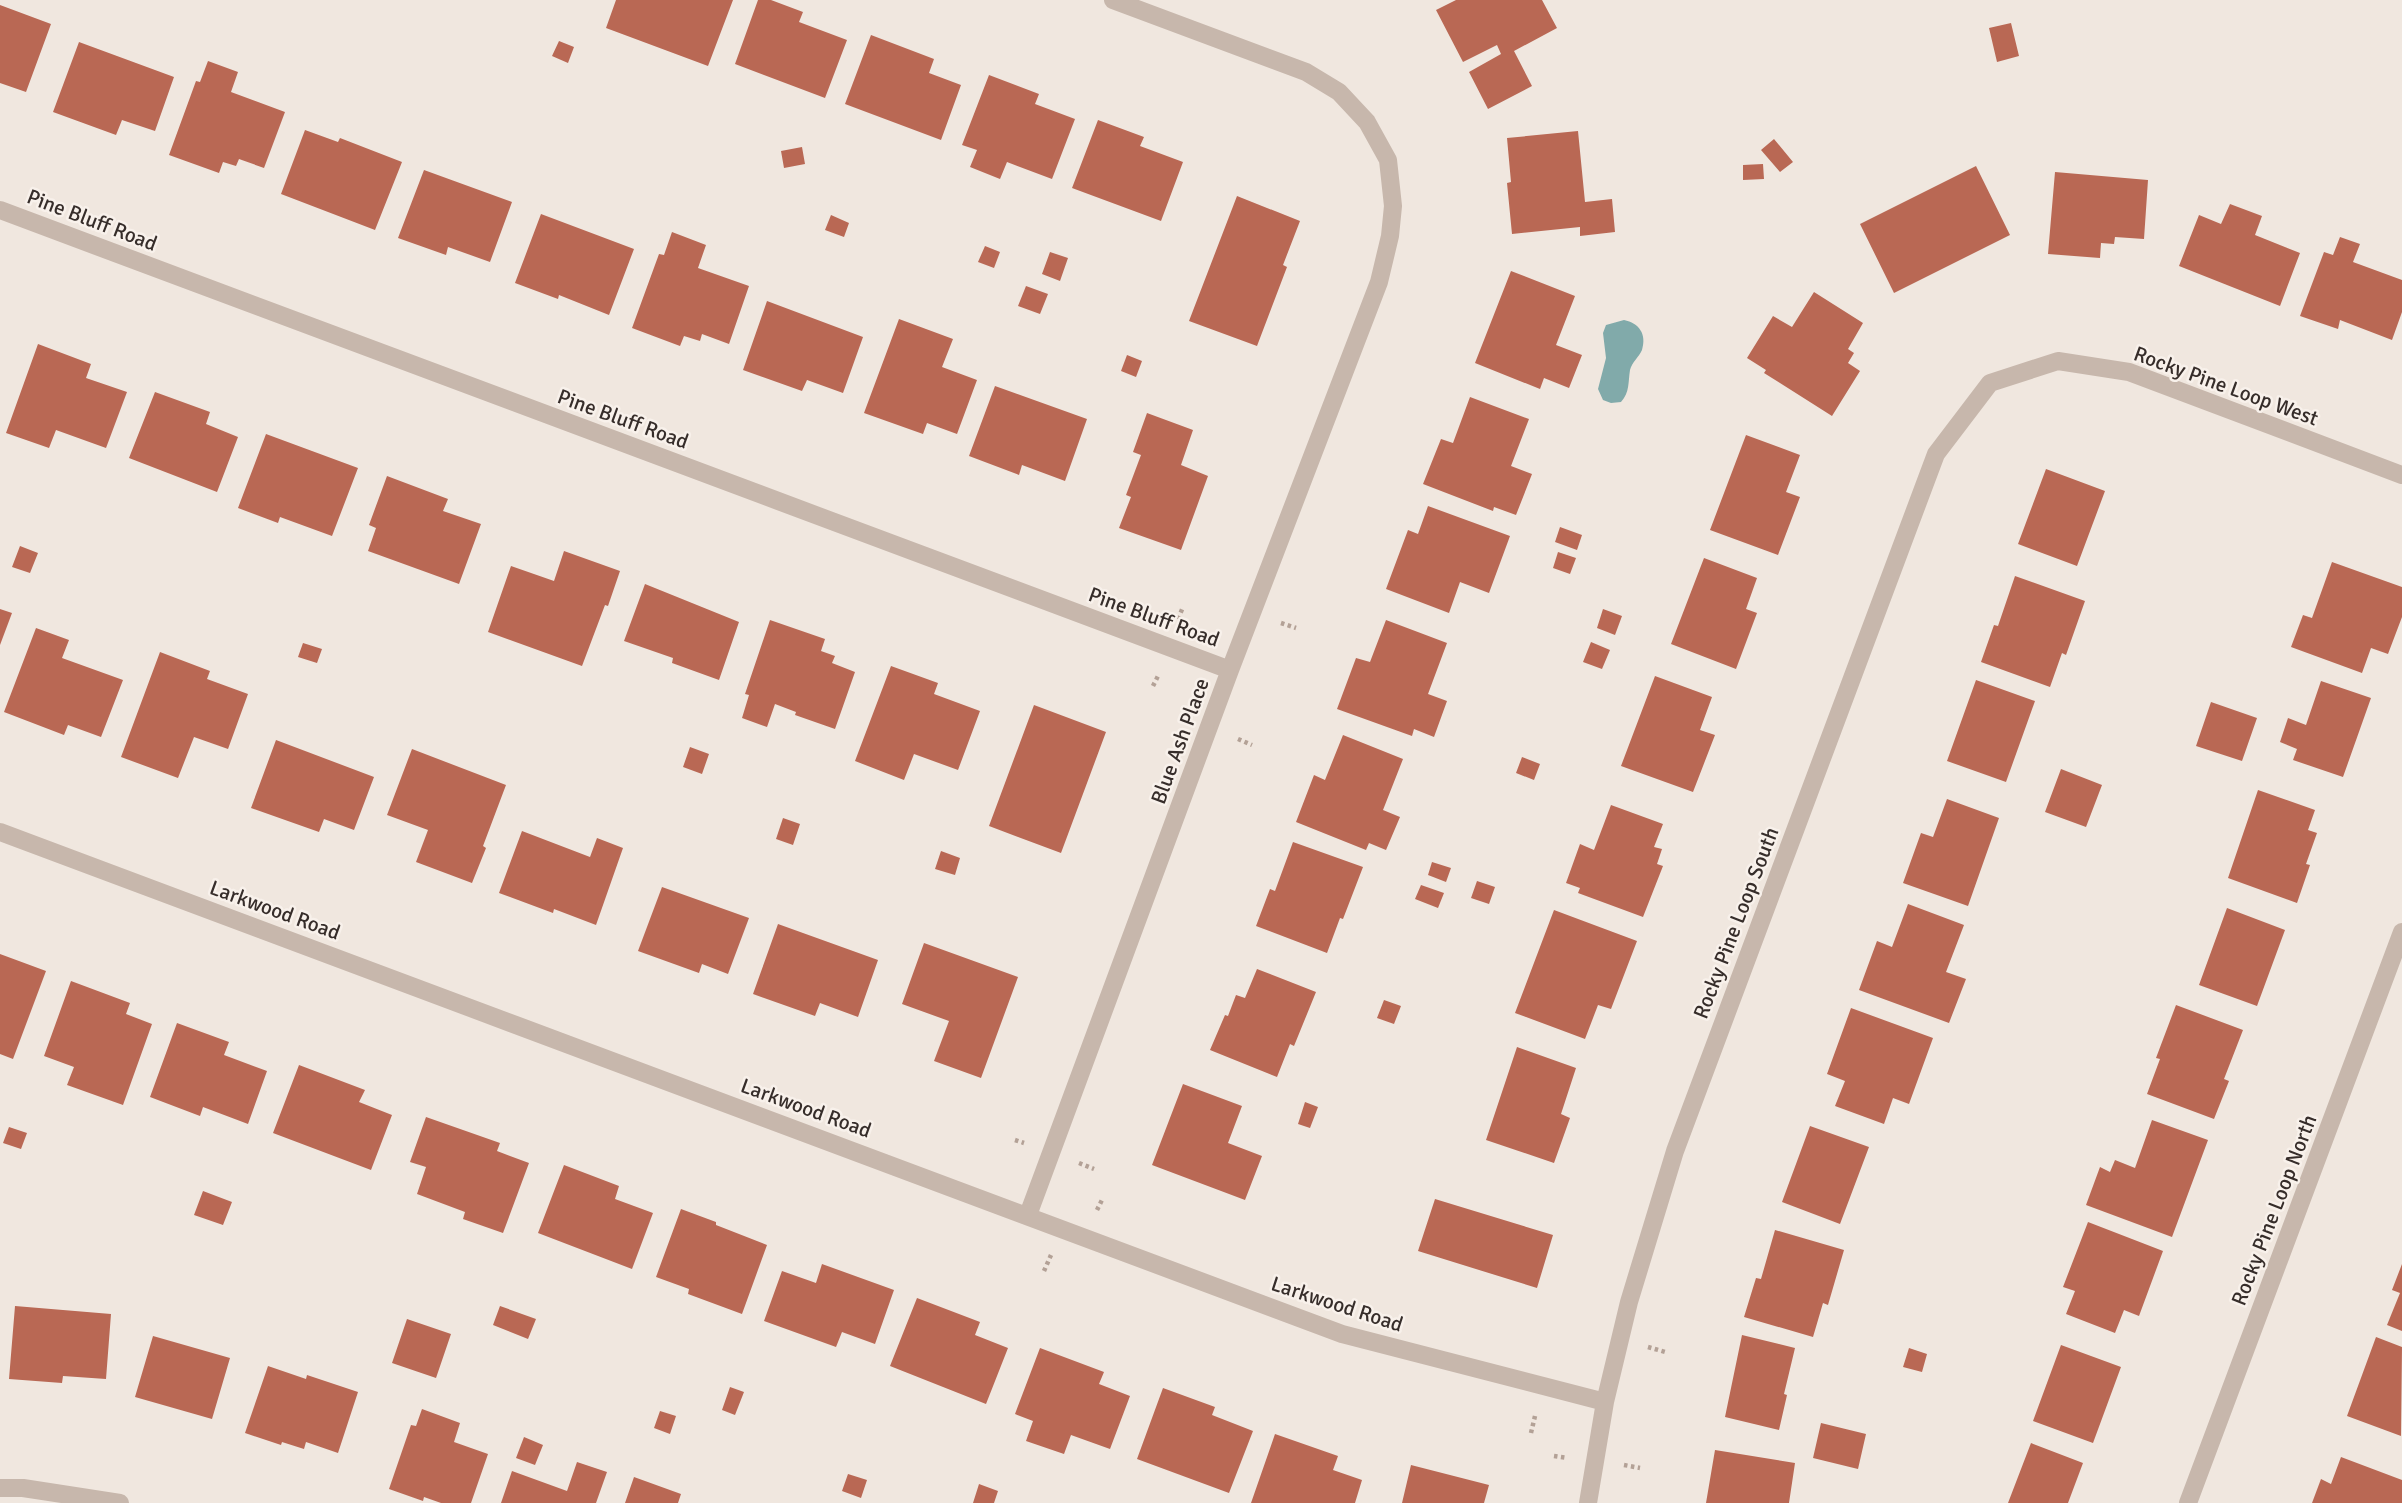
<svg xmlns="http://www.w3.org/2000/svg" width="2402" height="1503" viewBox="0 0 2402 1503" font-family="Signika,sans-serif">
<rect width="100%" height="100%" fill="#f0e7df"/>
<path fill="#81aaaa" d="M1624,320C1639,323 1647,334 1642,350C1639,357 1632,362 1630,370C1628,382 1630,392 1621,402L1611,403L1603,400L1598,389L1606,358L1603,333L1606,325Z"/>
<path fill="#b96854" d="M616,0H733L708,66L606,28Z
M758,0H771L803,12L799,22L847,40L825,98L735,64Z
M1456,0H1542L1557,28L1514,51L1532,86L1488,109L1469,72L1501,54L1497,45L1463,62L1436,10Z
M0,5L51,24L26,92L0,83Z
M2011,23L2019,56L1997,62L1989,28Z
M871,35L934,59L929,73L961,85L941,140L845,104Z
M559,41L574,47L568,63L552,56Z
M79,42L174,77L155,131L122,120L116,135L53,112Z
M208,61L238,72L231,92L285,112L264,168L239,159L236,166L223,162L219,173L169,155L196,81L200,82Z
M989,75L1039,94L1035,104L1075,119L1052,179L1007,162L1000,179L970,167L977,150L962,145Z
M1098,120L1144,137L1140,146L1183,162L1161,221L1072,188Z
M305,130L338,142L340,138L402,162L375,230L281,194Z
M1578,131L1585,202L1612,199L1615,232L1580,236V227L1512,234L1507,183L1511,182L1507,138Z
M1774,139L1793,162L1780,172L1761,150Z
M802,147L805,164L784,168L781,151Z
M1763,164L1764,179L1743,180V165Z
M1976,166L2010,235L1894,293L1860,224Z
M424,170L512,202L490,262L448,247L446,255L398,238Z
M2055,172L2148,180L2144,239L2115,237L2114,244L2101,243L2100,258L2048,254Z
M1237,196L1300,221L1283,265L1287,267L1257,346L1189,321Z
M2230,204L2262,216L2255,235L2300,253L2280,306L2179,266L2199,215L2221,224Z
M541,214L634,249L609,315L559,295L558,299L515,283Z
M831,215L849,223L844,237L825,230Z
M672,232L706,245L698,268L749,286L729,344L702,334L700,341L684,336L680,346L632,328L659,254L664,255Z
M2340,237L2360,244L2353,262L2402,280V312L2392,340L2340,320L2338,329L2300,316L2324,252L2333,255Z
M985,246L1000,252L994,268L978,262Z
M1050,252L1068,258L1060,281L1042,274Z
M1511,271L1575,296L1556,345L1582,355L1569,388L1544,378L1540,389L1475,363Z
M1026,286L1048,294L1040,314L1018,306Z
M1814,292L1863,323L1848,349L1854,353L1848,363L1860,371L1832,416L1764,373L1766,370L1747,358L1773,316L1792,327Z
M767,301L863,337L843,393L807,380L802,391L743,370Z
M899,319L953,339L942,367L977,380L957,434L927,423L923,434L864,413Z
M38,344L91,364L86,378L127,392L106,448L56,430L49,448L6,433Z
M1127,355L1142,361L1136,377L1121,371Z
M995,386L1087,419L1065,481L1022,465L1019,475L969,456Z
M155,392L210,412L206,424L238,437L217,492L129,458Z
M1470,397L1529,419L1511,466L1532,474L1516,515L1494,507L1493,511L1423,484L1441,439L1453,443Z
M1147,413L1193,430L1181,465L1208,476L1181,550L1119,528L1131,497L1126,495L1141,455L1133,452Z
M266,434L358,468L332,536L280,517L278,523L238,508Z
M1746,435L1800,455L1786,492L1800,497L1778,555L1710,530Z
M2046,469L2105,491L2077,566L2018,544Z
M387,476L448,499L443,511L481,524L459,584L368,551L376,528L369,525Z
M1428,506L1510,536L1489,593L1460,582L1449,613L1386,589L1408,530L1418,534Z
M1560,527L1582,535L1577,550L1555,542Z
M20,546L38,553L30,573L12,567Z
M564,551L620,571L608,606L605,605L582,666L488,632L511,566L554,581Z
M1558,552L1576,558L1570,574L1553,568Z
M1704,558L1757,578L1746,609L1757,613L1736,669L1671,644Z
M2332,562L2402,587V617L2388,654L2371,648L2362,673L2291,647L2303,615L2312,618Z
M2015,576L2085,601L2066,655L2062,653L2050,687L1981,662L1994,625L1998,626Z
M645,584L739,622L719,680L672,663L673,658L624,641Z
M0,609L12,613L0,645Z
M1603,609L1622,616L1615,635L1597,628Z
M770,620L825,639L821,651L835,656L832,663L855,672L835,729L795,715L796,712L775,704L767,727L742,718L749,695L745,694Z
M1386,620L1447,643L1428,694L1447,701L1434,737L1414,729L1412,736L1337,709L1356,658L1370,662Z
M36,628L69,640L62,658L123,680L101,737L68,725L64,735L4,712Z
M1591,642L1610,650L1602,669L1583,662Z
M303,643L322,649L317,663L298,657Z
M160,652L210,671L207,679L248,694L228,749L194,737L178,778L121,757Z
M891,666L938,683L934,694L980,711L958,770L914,754L904,780L855,761Z
M1655,676L1712,697L1700,730L1715,735L1693,792L1621,766Z
M1976,680L2035,701L2006,782L1947,761Z
M2321,681L2371,698L2343,777L2293,760L2297,749L2280,742L2288,718L2306,725Z
M2211,702L2257,718L2242,761L2196,746Z
M1034,705L1106,732L1061,853L989,826Z
M1343,735L1403,759L1383,810L1400,817L1386,850L1369,843L1366,850L1296,822L1314,775L1325,780Z
M276,740L374,777L354,830L324,819L319,832L251,808Z
M690,747L709,754L702,774L683,767Z
M412,749L506,785L483,846L486,848L472,883L416,862L428,830L387,815Z
M1522,757L1540,764L1534,780L1516,773Z
M2061,769L2102,785L2086,827L2045,812Z
M2258,790L2315,810L2308,830L2317,833L2306,864L2310,865L2297,903L2228,878Z
M1947,799L1999,818L1968,906L1903,883L1921,833L1933,837Z
M1611,805L1663,824L1654,847L1662,849L1657,864L1663,866L1643,917L1578,893L1580,888L1566,883L1580,844L1594,850Z
M783,818L800,824L793,845L776,839Z
M522,831L590,857L597,838L623,848L596,925L554,909L553,913L499,893Z
M1293,842L1363,867L1343,919L1340,918L1327,953L1256,926L1270,889L1275,891Z
M941,851L960,858L955,875L935,869Z
M1432,862L1451,868L1446,882L1428,875Z
M1477,881L1495,887L1489,904L1471,898Z
M1421,885L1444,893L1438,908L1415,899Z
M662,887L749,918L728,974L702,964L699,973L638,951Z
M1908,904L1964,925L1946,972L1966,979L1949,1023L1859,990L1877,941L1892,947Z
M2227,908L2285,930L2257,1006L2199,985Z
M1554,910L1637,941L1611,1009L1598,1005L1585,1039L1515,1013Z
M778,924L878,960L858,1017L820,1003L815,1016L753,994Z
M924,943L1018,977L981,1078L934,1061L949,1021L902,1004Z
M0,954L46,971L13,1059L0,1054Z
M1257,969L1316,992L1294,1046L1290,1044L1277,1077L1210,1050L1225,1015L1228,1016L1236,995L1245,998Z
M71,981L130,1003L126,1014L152,1024L123,1105L67,1085L74,1067L44,1056Z
M1384,1000L1401,1006L1394,1024L1377,1018Z
M2176,1005L2243,1030L2224,1079L2229,1081L2214,1119L2147,1094L2160,1059L2156,1058Z
M1851,1008L1933,1038L1909,1104L1893,1098L1884,1124L1835,1106L1845,1081L1827,1074Z
M177,1023L229,1042L224,1055L267,1071L248,1124L203,1107L200,1116L150,1097Z
M1517,1047L1576,1068L1561,1114L1570,1118L1554,1163L1486,1140Z
M299,1065L365,1090L359,1102L392,1115L371,1170L273,1133Z
M1183,1084L1242,1106L1228,1143L1262,1156L1245,1200L1152,1165Z
M1305,1102L1318,1107L1310,1128L1298,1124Z
M426,1117L500,1143L497,1151L529,1163L503,1233L463,1219L465,1212L417,1194L426,1167L410,1162Z
M2152,1120L2208,1140L2172,1237L2086,1205L2100,1167L2110,1172L2115,1160L2135,1168Z
M1810,1126L1869,1147L1840,1224L1782,1202Z
M9,1127L27,1133L21,1149L3,1143Z
M564,1165L619,1186L615,1199L653,1213L632,1269L538,1233Z
M203,1191L232,1202L223,1225L194,1215Z
M1435,1199L1553,1235L1537,1288L1418,1251Z
M681,1209L716,1222V1225L767,1245L742,1314L688,1294L689,1289L656,1277Z
M2088,1222L2163,1251L2139,1316L2124,1310L2115,1333L2066,1314L2075,1291L2063,1287Z
M1775,1230L1844,1250L1828,1305L1823,1303L1813,1337L1744,1317L1756,1278L1761,1279Z
M822,1264L894,1290L875,1344L842,1332L836,1347L764,1321L782,1271L816,1283Z
M2402,1264V1331L2387,1325L2400,1293L2392,1290Z
M917,1298L980,1322L975,1335L1008,1348L986,1404L890,1366Z
M15,1306L111,1314L106,1379L63,1376L62,1383L9,1379Z
M500,1306L536,1319L528,1339L493,1325Z
M407,1319L451,1334L436,1378L392,1363Z
M1742,1335L1795,1348L1784,1394L1787,1395L1779,1430L1725,1417Z
M153,1336L230,1358L212,1419L135,1397Z
M2376,1337L2402,1347L2401,1436L2347,1416Z
M2061,1345L2121,1367L2093,1443L2033,1421Z
M1040,1348L1104,1372L1099,1384L1130,1396L1110,1449L1071,1435L1064,1454L1026,1441L1033,1421L1015,1414Z
M1909,1348L1927,1354L1922,1372L1903,1367Z
M268,1366L306,1379L307,1375L358,1392L338,1453L306,1442L304,1449L282,1442L281,1445L245,1433Z
M730,1387L744,1392L735,1415L722,1410Z
M1163,1388L1215,1407L1212,1415L1253,1431L1229,1493L1137,1459Z
M422,1409L460,1423L454,1442L488,1454L471,1503H441L424,1497L423,1501L389,1489L411,1425L416,1426Z
M660,1411L676,1416L670,1434L654,1428Z
M1821,1423L1866,1434L1858,1469L1813,1458Z
M1275,1434L1338,1456L1333,1470L1362,1480L1355,1503H1251Z
M524,1437L543,1445L535,1465L516,1458Z
M2031,1443L2083,1463L2068,1503H2008Z
M1715,1450L1795,1463L1789,1503H1706Z
M2341,1457L2402,1480V1503H2312L2321,1479L2331,1484Z
M577,1462L607,1472L596,1503H501L512,1471L567,1491Z
M1411,1465L1489,1485L1484,1503H1402Z
M848,1474L867,1480L861,1498L842,1491Z
M634,1477L681,1494L678,1503H625Z
M979,1484L998,1491L994,1503H973Z"/>
<g fill="none" stroke-linecap="round" stroke-linejoin="round">
<path stroke="#b3a196" stroke-width="4.5" stroke-dasharray="3.5 3.5" stroke-linecap="butt" d="M1178,619L1183,607
M1281,623L1296,628
M1153,686L1158,676
M1238,739L1252,745
M1015,1140L1024,1143
M1079,1163L1094,1169
M1097,1210L1102,1200
M1044,1271L1051,1255
M1648,1347L1665,1352
M1531,1433L1535,1416
M1554,1456L1567,1458
M1624,1465L1640,1468"/>
<path stroke="#c7b7ac" stroke-width="18" d="M0,210L1230,670
M0,832L1342,1334L1605,1402
M1028,1215L1230,670L1379,282L1390,236L1393,206L1388,160L1367,122L1339,92L1306,72L1113,0
M0,1488H23L120,1503
M1588,1503L1605,1402L1629,1302L1675,1151L1936,454L1990,383L2058,361L2129,372L2402,475
M2188,1503L2402,932"/>
</g>
<g text-anchor="middle" dominant-baseline="central" stroke-width="5" stroke-linejoin="round" paint-order="stroke">
<g font-size="21" fill="#362d2a" stroke="#f8f1eb">
<text transform="translate(92 220) rotate(21)">Pine Bluff Road</text>
<text transform="translate(2226 386) rotate(20)">Rocky Pine Loop West</text>
<text transform="translate(623 419) rotate(20)">Pine Bluff Road</text>
<text transform="translate(1154 617) rotate(20)">Pine Bluff Road</text>
<text transform="translate(1180 741) rotate(-70)">Blue Ash Place</text>
<text transform="translate(275 910) rotate(20)">Larkwood Road</text>
<text transform="translate(1736 923) rotate(-69)">Rocky Pine Loop South</text>
<text transform="translate(806 1108) rotate(20)">Larkwood Road</text>
<text transform="translate(2274 1210) rotate(-69)">Rocky Pine Loop North</text>
<text transform="translate(1337 1304) rotate(18)">Larkwood Road</text>
</g>
</g>
</svg>
